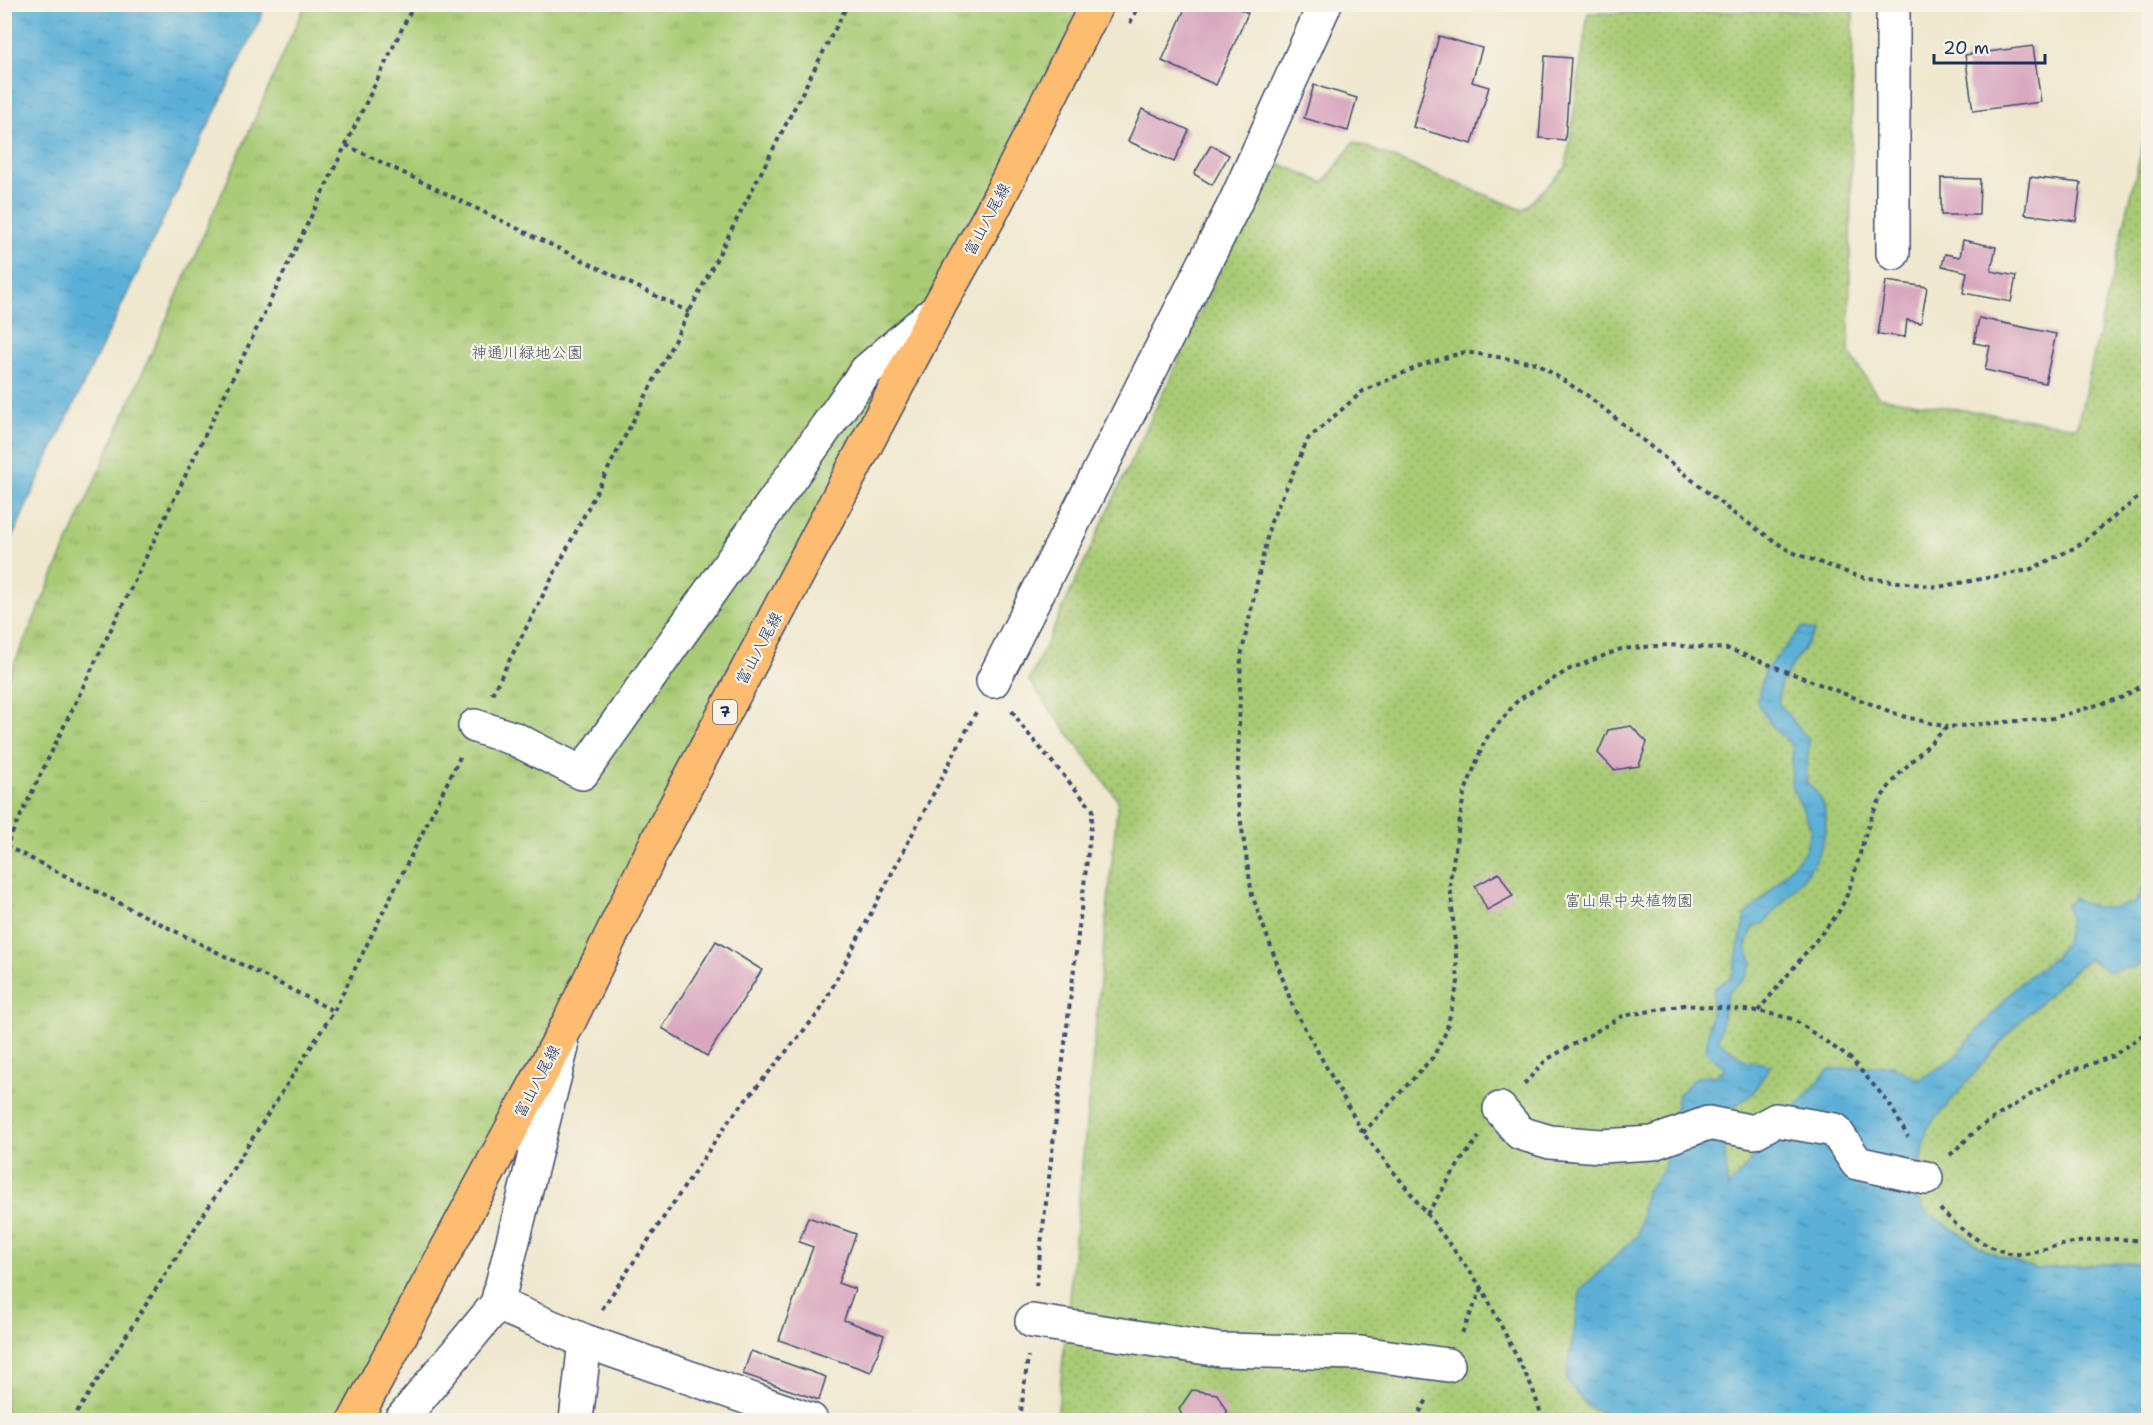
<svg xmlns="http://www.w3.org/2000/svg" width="2153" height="1425" viewBox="0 0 2153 1425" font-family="'Shantell Sans','Klee One',sans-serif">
<defs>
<pattern id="grass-dots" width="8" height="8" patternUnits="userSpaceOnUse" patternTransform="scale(1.5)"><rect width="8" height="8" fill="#a9cb74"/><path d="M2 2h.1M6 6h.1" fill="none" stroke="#89a562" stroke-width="1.8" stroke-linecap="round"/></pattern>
<pattern id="park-tufts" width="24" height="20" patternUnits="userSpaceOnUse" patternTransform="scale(1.5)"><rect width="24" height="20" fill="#a9cb74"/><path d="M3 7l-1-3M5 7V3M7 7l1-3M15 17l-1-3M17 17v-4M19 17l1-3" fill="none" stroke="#89a562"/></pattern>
<pattern id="water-ripples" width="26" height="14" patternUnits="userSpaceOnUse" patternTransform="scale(1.5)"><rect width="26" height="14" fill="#5bb0d7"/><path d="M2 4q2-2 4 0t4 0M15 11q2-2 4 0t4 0" fill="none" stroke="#4a90b2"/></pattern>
</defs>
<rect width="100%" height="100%" fill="#f7f3e8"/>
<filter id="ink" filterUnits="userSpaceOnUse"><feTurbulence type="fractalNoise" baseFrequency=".0167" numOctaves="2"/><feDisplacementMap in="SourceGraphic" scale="12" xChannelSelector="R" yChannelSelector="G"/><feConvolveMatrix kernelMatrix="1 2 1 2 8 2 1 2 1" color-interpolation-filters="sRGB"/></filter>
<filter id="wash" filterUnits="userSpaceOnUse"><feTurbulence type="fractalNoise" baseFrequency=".008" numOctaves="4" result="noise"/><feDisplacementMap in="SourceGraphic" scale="24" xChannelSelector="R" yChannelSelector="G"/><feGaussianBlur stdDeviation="1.35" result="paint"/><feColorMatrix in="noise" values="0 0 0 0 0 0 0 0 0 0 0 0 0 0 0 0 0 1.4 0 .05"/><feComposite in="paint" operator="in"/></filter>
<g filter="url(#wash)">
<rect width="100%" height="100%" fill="#efe8ce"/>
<path fill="url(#grass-dots)" stroke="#627d69" stroke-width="1.5" d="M1853,10L1849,352L1878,397L2077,427L2148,122V1420H1057L1118,800L1029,681L1271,160L1324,183L1354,142L1523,210L1566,167L1588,13Z"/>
<path fill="url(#park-tufts)" stroke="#627d69" stroke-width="1.5" d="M305,5H1097L355,1420H5V685Z"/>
<path fill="url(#water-ripples)" stroke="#3b709a" stroke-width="1.5" d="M5,4L264,5L262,15L47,460L5,554Z
M1803,627L1815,631L1781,683L1778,703L1809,740L1806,781C1811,787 1821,796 1823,803C1838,852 1793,889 1765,923L1753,927L1746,948L1753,962L1745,978L1728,993L1718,1040L1744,1060L1771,1065L1752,1094L1722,1116L1728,1188L1828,1070L1891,1065L1919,1080L1952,1060L2019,984L2054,958L2065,943L2070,915L2066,907L2074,898C2096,912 2111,909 2135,903L2148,881V959L2136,967L2108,972L2088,958L2016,1025L1927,1129L1916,1197L1925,1211L1987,1251L2035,1269L2119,1263L2148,1264V1420H1623L1588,1407L1566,1380L1581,1289L1638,1235L1646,1191L1664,1169L1678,1095L1696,1077L1715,1076L1725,1068L1706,1052L1714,988L1732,977L1746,914L1760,902L1805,851L1811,829L1804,811L1791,786L1793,746L1774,728L1757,703L1765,671Z"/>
<g id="blocks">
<path fill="#d9a8bf" d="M1187,4H1229L1248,13L1216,85L1162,61Z
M1439,36L1482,48L1472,82L1489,87L1472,144L1413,127Z
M2033,46L2041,102L1973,111L1965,55Z
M1545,56L1571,58L1565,140L1539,138Z
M1314,85L1357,98L1348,131L1304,118Z
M1142,109L1189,130L1174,162L1128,141Z
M1211,145L1229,155L1212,185L1194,174Z
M2030,177L2081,183L2076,221L2025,214Z
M1941,178L1980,179L1979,215H1941Z
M1963,240L1996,247L1991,271L2016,276L2011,302L1963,293L1967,272L1942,266L1945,254L1960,257Z
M1886,281L1927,287L1921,323L1907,320L1905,337L1878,334Z
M1979,318L2056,334L2045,383L1985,370L1990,346L1974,343Z
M1631,726L1647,742L1639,766L1614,770L1598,753L1608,730Z
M1499,873L1513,896L1487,910L1475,886Z
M716,941L762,970L707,1056L662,1028Z
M808,1217L856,1234L838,1283L855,1289L844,1320L884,1335L871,1372L779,1340L813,1247L799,1242Z
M751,1351L826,1377L819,1400L743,1374Z
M1192,1390L1217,1394L1227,1412L1223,1420H1184L1179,1409Z"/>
</g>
</g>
<g filter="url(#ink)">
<use href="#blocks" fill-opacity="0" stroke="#3b4b6f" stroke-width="1.5"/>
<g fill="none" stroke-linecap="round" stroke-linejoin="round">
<defs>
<path id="minor" d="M1893,253V4
M993,681L1235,203L1325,4
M475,726L515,739L582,773L866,371L937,310
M1500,1109L1520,1133L1550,1142L1601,1146L1653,1143L1708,1123L1754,1132L1776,1120L1835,1130L1857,1163L1926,1178
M497,1304L585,1341L811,1420
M1032,1321L1220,1350L1361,1353L1448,1365
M401,1420L497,1304L562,1047
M576,1420L585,1341"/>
<path id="major" d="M355,1420L569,1022L657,841L938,308L989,217L1097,4"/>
</defs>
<use href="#minor" stroke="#3b4b6f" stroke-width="36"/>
<use href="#major" stroke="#3b4b6f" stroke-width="36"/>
<path stroke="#3b4b6f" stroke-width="4" stroke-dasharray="4.5 4.5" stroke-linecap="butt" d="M1130,23L1140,4
M346,145L689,312
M492,694L848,4
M1012,711L1025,730L1093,810L1036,1286
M6,846L334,1011
M4,850L414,4
M1758,1011L1836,916C1857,884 1859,842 1876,807C1892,776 1922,752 1947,727L2053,718L2121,698L2148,682
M1524,1084L1546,1060L1623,1016L1684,1005L1758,1011L1793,1019L1851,1059L1889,1103L1908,1137
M1363,1133L1433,1057L1446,1032L1458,982L1450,881L1464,794L1485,740L1518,700L1570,669L1621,649L1667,645L1729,649L1902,716L1947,727
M1950,1155L1980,1127L2063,1074L2113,1056L2148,1031
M1940,1209C1960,1230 1994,1256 2024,1254C2035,1253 2046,1248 2056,1246C2088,1240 2116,1236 2148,1242
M1427,1214L1460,1162L1479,1137
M602,1309L730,1119L820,1011L976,712
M1462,1333L1482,1288
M72,1420L334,1011L460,757
M1020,1420L1028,1356
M1415,1420L1428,1398
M1543,1420L1532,1387L1482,1288L1427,1214L1363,1133L1293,1007L1252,895L1237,796L1241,656L1270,524L1308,439L1363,391L1424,364L1465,352L1536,363L1588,396L1733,513L1791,552L1860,577L1938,587L2029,570L2076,547L2148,490"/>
<use href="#minor" stroke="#fff" stroke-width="33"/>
<use href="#major" stroke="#febc70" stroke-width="33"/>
</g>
</g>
<g text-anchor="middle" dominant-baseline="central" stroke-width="4.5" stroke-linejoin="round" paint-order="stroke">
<rect fill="#f7f3e8" stroke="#5d6a87" stroke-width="1.5" x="713" y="700" width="24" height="24" rx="4.5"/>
<g font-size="15" font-weight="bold" fill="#1b2f5e">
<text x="725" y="712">7</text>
</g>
<g font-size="16" fill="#1b2f5e" stroke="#f7f3e8">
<text transform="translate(987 219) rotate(-62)">富山八尾線</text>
<text transform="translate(759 648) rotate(-62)">富山八尾線</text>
<text transform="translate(537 1081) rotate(-62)">富山八尾線</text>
</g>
<g font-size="16" fill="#3e5664" stroke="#f7f3e8">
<text x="527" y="352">神通川緑地公園</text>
<text x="1629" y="900">富山県中央植物園</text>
</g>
</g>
<rect width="2153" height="1425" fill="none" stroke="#f7f3e8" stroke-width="24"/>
<path d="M1934 54v9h111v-9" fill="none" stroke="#1b2f5e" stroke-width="3"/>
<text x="1943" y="54" font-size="18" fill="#1b2f5e" stroke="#f7f3e8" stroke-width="4.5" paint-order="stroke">20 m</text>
</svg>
